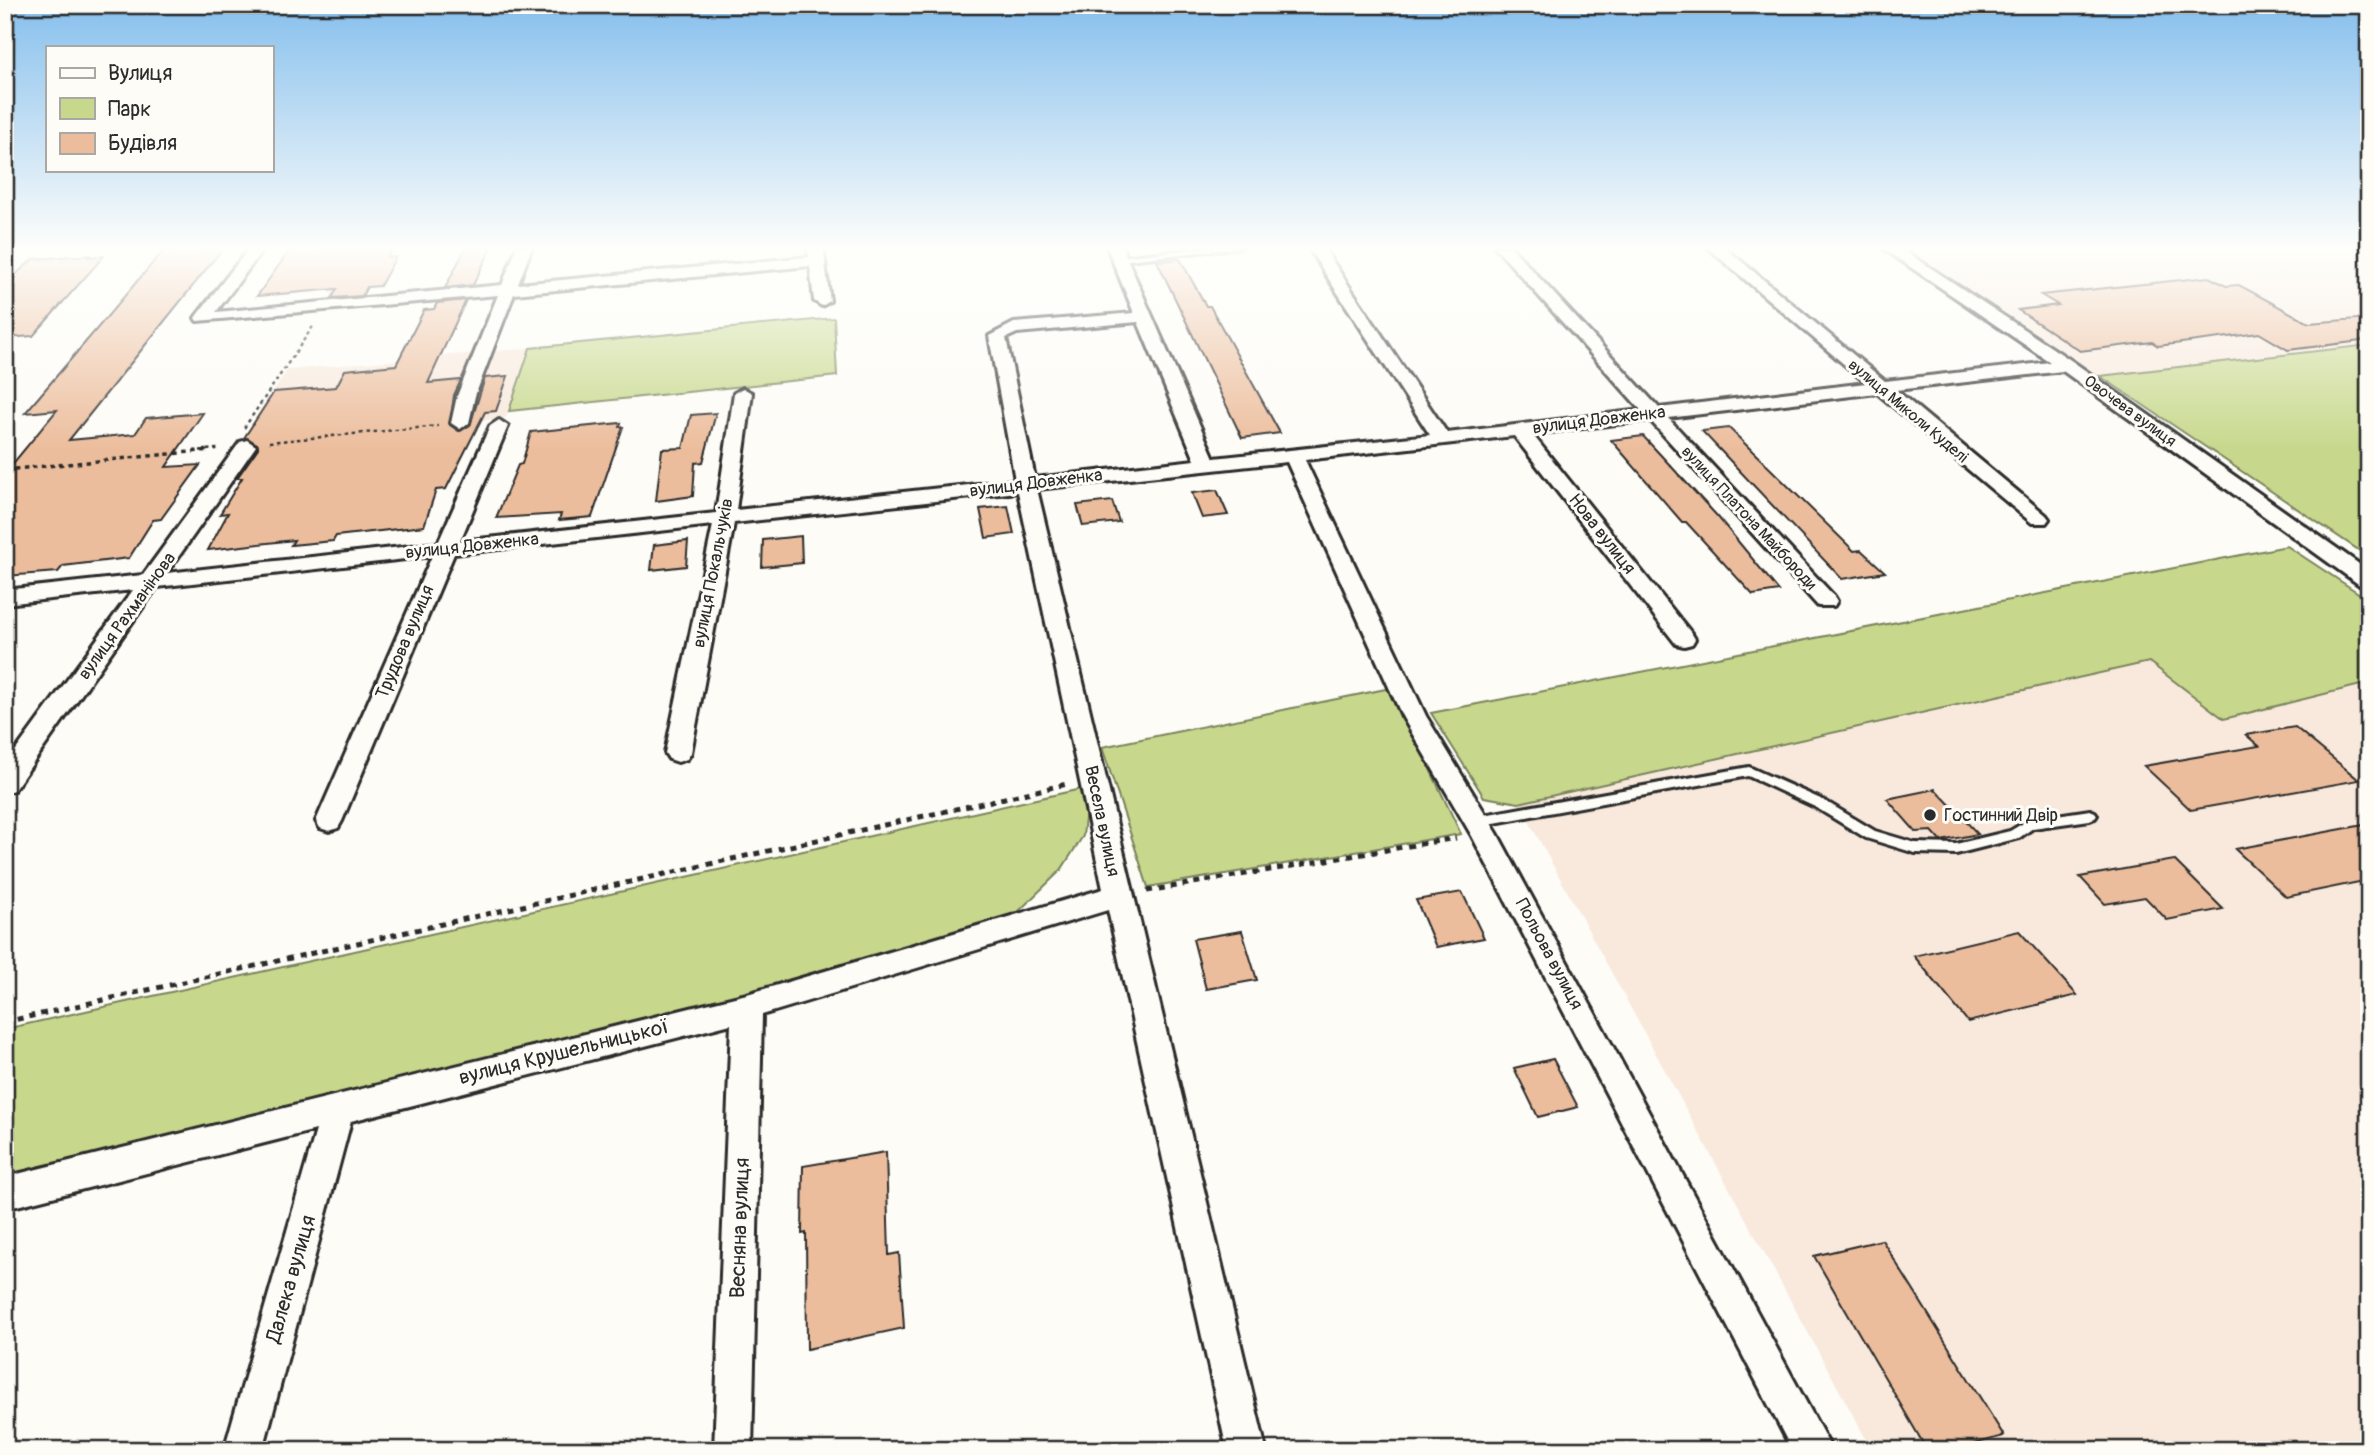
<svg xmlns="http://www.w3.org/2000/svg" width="2374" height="1455" viewBox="0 0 2374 1455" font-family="Pangolin,sans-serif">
<rect width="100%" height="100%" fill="#fdfcf7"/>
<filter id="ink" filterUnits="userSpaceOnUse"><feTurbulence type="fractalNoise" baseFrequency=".0143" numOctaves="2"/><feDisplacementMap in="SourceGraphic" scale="14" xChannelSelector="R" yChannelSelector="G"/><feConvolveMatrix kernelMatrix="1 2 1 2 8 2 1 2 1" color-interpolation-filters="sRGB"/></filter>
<g filter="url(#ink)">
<path fill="#f8e9dc" d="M1907,247H2369V345L2100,376Z
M530,348L506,418L241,444L287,370Z
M2149,662L2224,719L2369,683V1450H1872L1519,803Z"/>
<path fill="#c7d88c" stroke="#79825c" stroke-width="2" d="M834,318L837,376L509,411L530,348Z
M2369,345V557L2100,376Z
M2287,546L2369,600V683L2224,719L2149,662L1519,803L1484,797L1431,713Z
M1391,688L1461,834L1148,887L1102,747Z
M1081,789L1086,810L1083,836L1061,870L1017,913L973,935L732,1001L5,1175V1029Z"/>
<path fill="#ecbd9c" stroke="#2b2b2b" stroke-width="2" d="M224,247L69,440L135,434L146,418L203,413L166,467L200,465L161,519L153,520L129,558L63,566L58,572L5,576V473L57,410L25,413L163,251Z
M292,247H324L322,250L393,247L387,257H396L380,286L367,287L362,296L332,298L337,289L257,296Z
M466,247H492L473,285L445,288Z
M90,255L88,257L104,256L33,336L5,338V285L12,278L33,259Z
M1180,259L1206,306H1210L1280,433L1242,438L1157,261Z
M2209,277L2226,286L2239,285L2309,323L2369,318V340L2288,350L2259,333L2158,346L2152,342L2080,351L2018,310L2058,305L2041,295Z
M466,300L428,383L461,380L454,395L450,425L459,431L470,425L485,378L508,376L496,411L485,412L446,489L436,490L424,526L336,536L333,541L291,545L294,540L208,550L228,513L220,514L242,478H237L258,448L257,444L244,438L274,392L336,387L345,370L396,365L424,310L434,309L437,303Z
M716,413L703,462L695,463L693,496L656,501L662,449L683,448L691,415Z
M621,423L620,427H623L592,517L559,520L561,514L496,518L518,465L522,464L531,432Z
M1729,428L1854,551L1861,550L1885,572L1842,579L1702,431Z
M1643,436L1718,517L1779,591L1753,595L1686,522H1682L1611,440Z
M1217,490L1228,515L1202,518L1192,493Z
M1112,501L1119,522L1083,526L1077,505Z
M1008,506L1014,534L986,538L980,509Z
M801,536L802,563L762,567L763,540Z
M688,541L686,566L651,570L654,545Z
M2295,727L2359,780L2191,810L2144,766L2259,746L2246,735Z
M1935,789L1978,834L1941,841L1932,831L1916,832L1887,799Z
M2369,824V880L2286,897L2235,849Z
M2174,860L2223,909L2167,920L2145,897L2105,904L2080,877Z
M1462,892L1484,938L1436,947L1416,900Z
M1242,931L1257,980L1206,989L1193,939Z
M2019,931L2077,995L1968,1022L1914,956Z
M1553,1059L1578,1107L1538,1117L1514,1068Z
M886,1152L889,1255L899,1253L904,1328L807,1349L806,1233L802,1234L803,1166Z
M1882,1240L2004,1436L1951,1450H1927L1814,1256Z"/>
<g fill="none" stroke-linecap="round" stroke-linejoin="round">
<defs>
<path id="service" d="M1214,247H1243L1119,261L1115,259L1119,257Z
M1749,767L1825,801L1875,831L1915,843L1956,844L2010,831L2030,819L2090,810L2095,812L2097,815L2095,818L2090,820L2033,828L2019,838L1956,854L1915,853L1866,838L1815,807L1748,776L1478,826L1473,824L1471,821L1473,818L1478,816Z"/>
<path id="minor" d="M250,247H265L216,312L502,285L517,247H532L518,284L809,257L808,247H823L830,301L822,306L814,301L810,266L514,294L475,396L469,423L460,429L451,423L457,396L498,295L197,321L195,318L197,315Z
M1107,247H1122L1214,458L1430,435L1308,247H1323L1447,433L1641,410L1495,247H1511L1659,408L1866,383L1707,247H1724L1885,381L2050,362L1881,247H1899L2072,361L2369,571V587L2361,586L2063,371L1896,390L2046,515L2049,519L2046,523H2032L1877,393L1668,418L1834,596L1837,601L1834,606H1818L1650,420L1532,434L1692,634L1695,639L1692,644L1684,646L1676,644L1514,436L1305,460L1426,716L1497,833L1832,1450H1792L1472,836L1402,716L1287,462L1037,489L1266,1450H1227L1108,910L762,1015L752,1450H714L731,1024L351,1121L263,1450H224L316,1130L5,1209V1177L747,994L1103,889L1018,492L734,523L691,753L687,759L678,762L669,759L665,753L713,525L454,554L342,821L338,828L329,831L320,828L316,821L432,556L157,587L14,790L5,793V765L133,590L5,604V590L143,575L240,442L247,440L256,446L167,573L438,543L490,426L499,420L508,426L460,541L716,513L734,393L743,388L752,393L736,510L1015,480L989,336L1014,323L1134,313ZM1138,322L1195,460L1035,478L1006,338L1017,333Z"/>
</defs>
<use href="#service" stroke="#2b2b2b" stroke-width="6"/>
<use href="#minor" stroke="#2b2b2b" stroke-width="6"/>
<path stroke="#2b2b2b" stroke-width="2.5" stroke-dasharray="3.5 3.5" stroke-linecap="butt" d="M244,428L314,325
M269,442L438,426
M193,451L218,449"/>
<path stroke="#2b2b2b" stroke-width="3.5" stroke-dasharray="4.5 4.5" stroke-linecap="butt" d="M5,470L211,450"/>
<path stroke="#2b2b2b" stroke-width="5" stroke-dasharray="6 6" stroke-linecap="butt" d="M1147,891L1456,838
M5,1022L1067,784"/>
<use href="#service" fill="#fdfcf7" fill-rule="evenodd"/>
<use href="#minor" fill="#fdfcf7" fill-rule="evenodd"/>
</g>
</g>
<linearGradient id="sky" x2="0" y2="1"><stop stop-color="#86bfed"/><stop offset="0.55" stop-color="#fefefb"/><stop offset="1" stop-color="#fefefb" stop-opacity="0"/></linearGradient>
<rect width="2374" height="451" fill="url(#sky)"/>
<circle fill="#2b2b2b" stroke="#fdfcf7" stroke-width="2.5" cx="1930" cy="815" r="7"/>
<g text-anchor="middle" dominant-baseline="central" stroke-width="6" stroke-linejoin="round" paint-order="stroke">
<g font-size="16" fill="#2b2b2b" stroke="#fdfcf7">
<text transform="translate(1908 411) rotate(40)">вулиця Миколи Куделі</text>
<text transform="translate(2130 411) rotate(36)">Овочева вулиця</text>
<text transform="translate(1749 518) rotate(47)">вулиця Платона Майбороди</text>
</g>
<g font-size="18" fill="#2b2b2b" stroke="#fdfcf7">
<text transform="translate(1599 420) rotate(-7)">вулиця Довженка</text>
<text transform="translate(1036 483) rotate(-7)">вулиця Довженка</text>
<text transform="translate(1602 534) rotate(52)">Нова вулиця</text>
<text transform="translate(472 546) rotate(-6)">вулиця Довженка</text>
<text transform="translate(713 573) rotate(-79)">вулиця Покальчуків</text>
<text transform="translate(127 616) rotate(-54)">вулиця Рахманінова</text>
<text transform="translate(405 642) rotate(-67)">Трудова вулиця</text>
<text transform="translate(1102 821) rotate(78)">Весела вулиця</text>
<text transform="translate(1549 954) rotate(62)">Польова вулиця</text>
</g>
<g font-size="18" fill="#2b2b2b" stroke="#fdfcf7" text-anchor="start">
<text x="1944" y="815">Гостинний Двір</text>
</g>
<g font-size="21" fill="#2b2b2b" stroke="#fdfcf7">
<text transform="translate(564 1052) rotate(-14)">вулиця Крушельницької</text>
<text transform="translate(740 1228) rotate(-88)">Весняна вулиця</text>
<text transform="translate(291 1279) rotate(-74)">Далека вулиця</text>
</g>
</g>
<rect width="2374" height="1455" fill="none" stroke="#fdfcf7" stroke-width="28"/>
<rect x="14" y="14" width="2346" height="1427" fill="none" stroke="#2b2b2b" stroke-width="2.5" filter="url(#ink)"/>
<rect x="46" y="46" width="228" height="126" fill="#fdfcf7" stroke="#a9a8a5" stroke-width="2"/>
<rect x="60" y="68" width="35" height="10" fill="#fdfcf7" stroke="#a9a8a5" stroke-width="2"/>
<text x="108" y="80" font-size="21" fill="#2b2b2b">Вулиця</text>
<rect x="60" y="98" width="35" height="21" fill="#c7d88c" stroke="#a9a8a5" stroke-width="2"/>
<text x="108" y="116" font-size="21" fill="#2b2b2b">Парк</text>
<rect x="60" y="133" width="35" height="21" fill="#ecbd9c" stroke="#a9a8a5" stroke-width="2"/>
<text x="108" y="150" font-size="21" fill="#2b2b2b">Будівля</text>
</svg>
